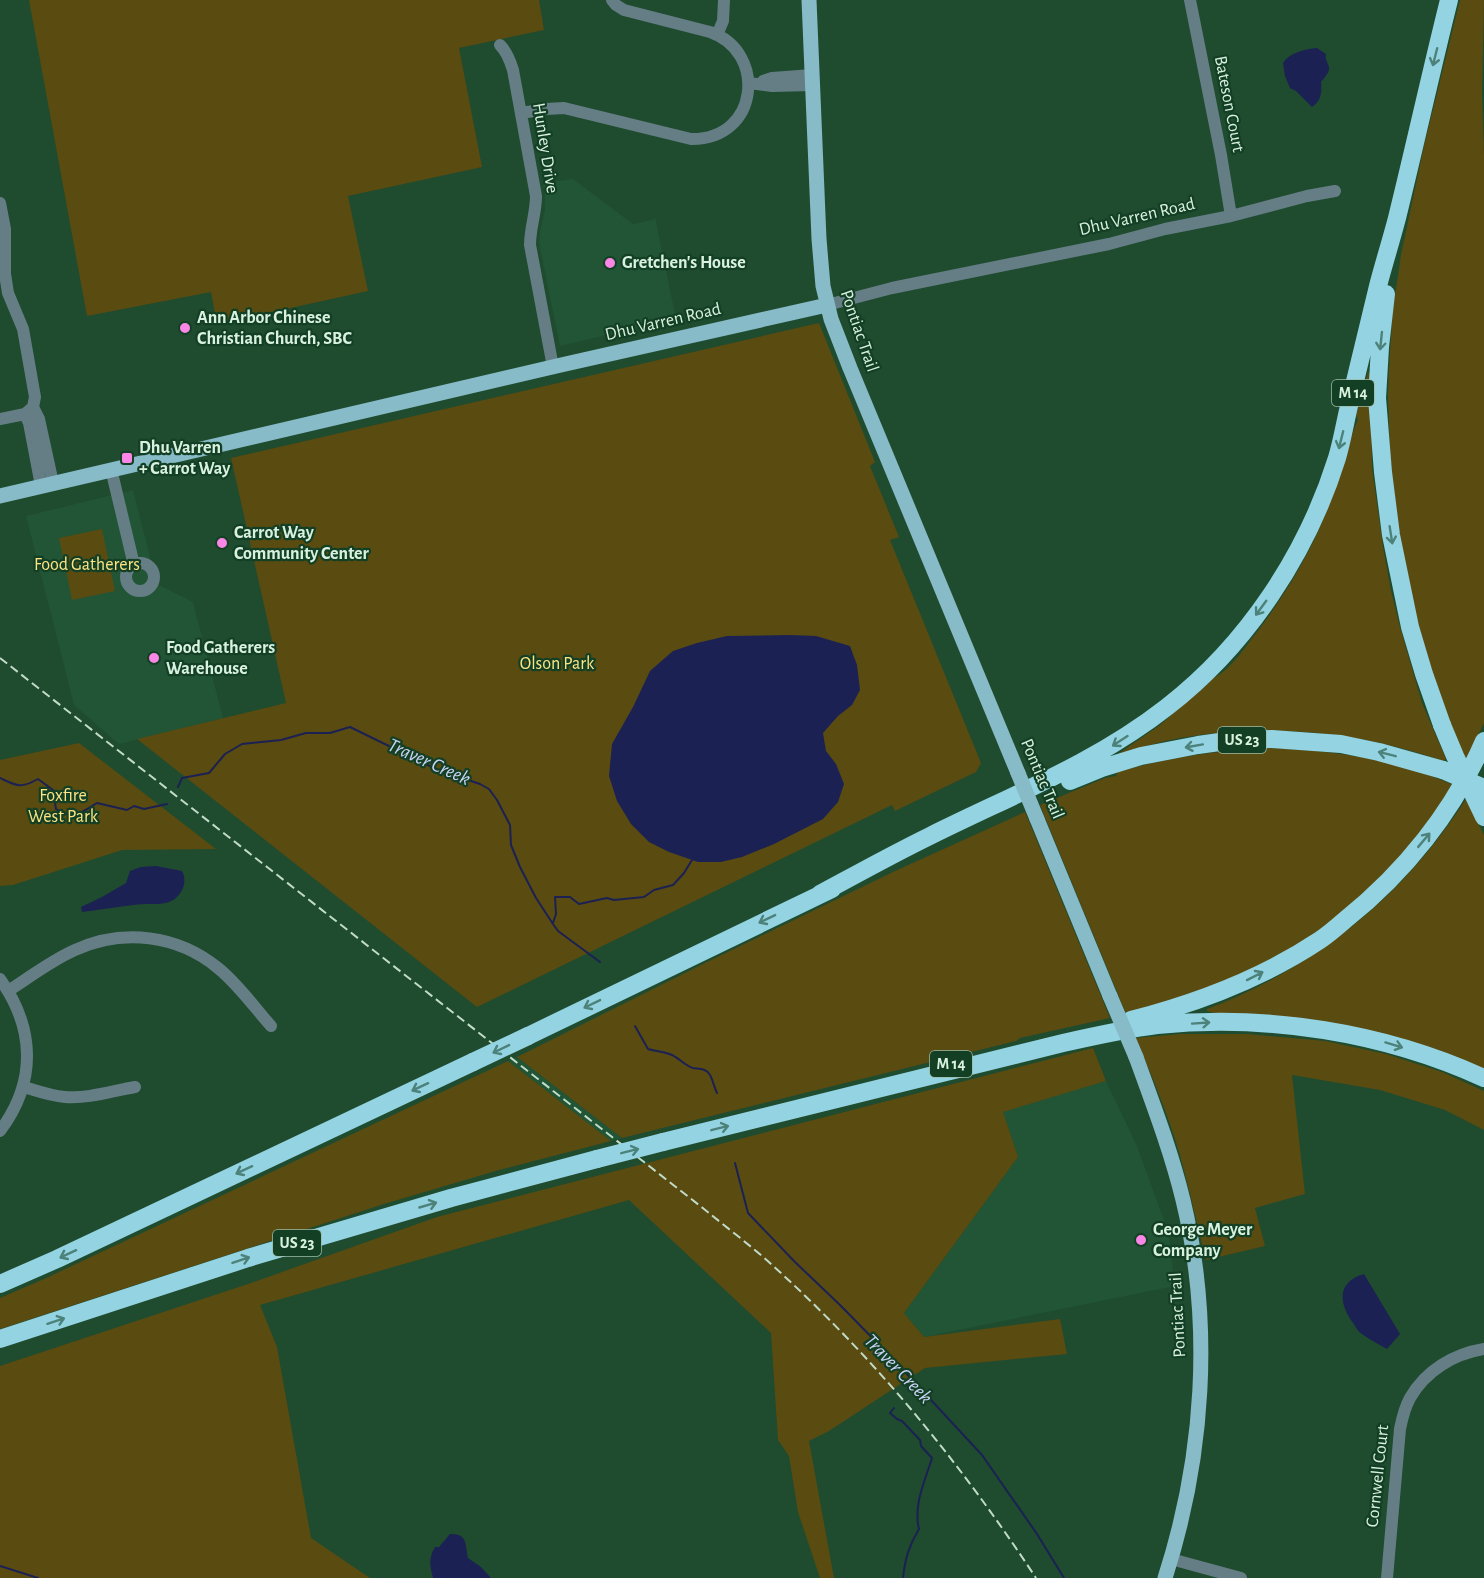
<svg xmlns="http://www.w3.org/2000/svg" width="1484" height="1578" viewBox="0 0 1484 1578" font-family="'Alegreya Sans',sans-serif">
<rect width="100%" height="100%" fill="#1f4b2f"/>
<path fill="#215535" d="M573,179L633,224L652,220L655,217L676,319L560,346L539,243L540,231L545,210V196L543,183Z
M133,490L157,584L193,602L223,718L119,744L74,705L26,516Z
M517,1057L622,1138L611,1141L508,1061Z
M1106,1081L1137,1146L1168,1231L1175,1286L924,1337L904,1313L1018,1157L1002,1112Z"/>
<path fill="#5a4b11" d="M29,0H539L544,30L459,48L482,167L348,196L368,291L217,324L211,292L87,316Z
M1460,0H1484L1482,93L1484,154V723L1466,760L1445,712L1420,635L1398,528L1390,454L1388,396L1389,367L1393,309L1401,255L1424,146Z
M819,323L875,462L870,466L899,537L890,540L981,763L976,772L895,811L892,805L477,1007L137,739L286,703L231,458Z
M1368,372L1369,373L1371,405L1369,407L1371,413L1372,468L1383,547L1391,591L1400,627L1422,703L1446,759L1444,761C1360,732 1269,722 1180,738C1159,742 1139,748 1118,754L1160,725L1215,677C1227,672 1242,652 1250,641C1280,603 1307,560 1325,515C1338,483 1346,450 1358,419L1356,415Z
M102,529L115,591L72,600L59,538Z
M79,743L216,849L122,850L13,885L0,886V760Z
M1272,748C1334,751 1396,759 1453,785L1439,808L1395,863L1336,919L1282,954L1222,984L1126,1014L1040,805L1105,778L1116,776L1118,772C1169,757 1220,750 1272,748Z
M1466,799L1484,835V1069L1242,1014L1214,1013L1207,1011V1009C1315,968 1403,897 1466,799Z
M1025,812L1110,1018L1020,1038L1016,1041L622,1138L517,1057L707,962L895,871Z
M1180,1034H1247L1325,1041L1386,1054L1442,1072L1484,1091V1130L1445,1110L1380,1090L1292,1075L1305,1194L1255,1208L1265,1246L1206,1260C1196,1221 1188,1181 1176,1142C1165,1107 1150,1072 1136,1038Z
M1093,1048L1106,1081L1003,1112L1018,1157L904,1313L924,1337L1060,1319L1067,1354L925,1368L829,1431L809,1441L834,1578H820L798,1512L789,1456L778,1440L771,1333L629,1200L260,1305L277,1347L311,1538L370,1578H0V1366L251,1283L437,1217Z
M508,1061L611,1141L499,1170L384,1204L0,1329V1298L44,1279Z"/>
<path fill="#1c2153" d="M1317,48L1326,54C1325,60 1327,61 1329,67C1330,72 1324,78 1321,82C1322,93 1321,101 1312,107L1296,91L1290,88L1285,76L1283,63C1289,53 1305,49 1317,48Z
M790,635L816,636L850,646L857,665L860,690L852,705L838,716L823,733L826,751L836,764L844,784L838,802L823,819L774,844L742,857L721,862H698L669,852L649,842L631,824L617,801L609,776L612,744L633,707L650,671L673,651L697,643L727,636Z
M156,866L182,871C189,883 180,900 166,903C156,905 144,903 133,905C116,907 100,910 82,912L81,907L102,897L126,883L130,871L141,867Z
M1364,1274L1400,1334L1387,1349C1379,1344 1370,1340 1362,1334C1358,1332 1356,1327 1353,1323C1339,1304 1336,1282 1364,1274Z
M450,1534C468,1533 465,1545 468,1558L481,1567L491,1578H433C430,1566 428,1559 435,1547H439Z"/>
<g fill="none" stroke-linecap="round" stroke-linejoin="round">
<path stroke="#1c2153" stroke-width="2" d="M0,778C17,786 20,789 38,779L53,790L56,809C73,820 81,813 97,803L127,810L134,806L144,809L167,804
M178,787L182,778L209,773L225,754L242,744L281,740L306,733H330L350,727L438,770L480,784L489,789L497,800L510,825L511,845L520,867L536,898L553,924L558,931L600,962
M553,923L556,914L555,897H570L579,904L607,898L614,900L644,897L654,890L673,885L684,873L692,860
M635,1026L648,1049C655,1051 665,1052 672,1055C679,1058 685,1066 693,1068C699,1069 706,1068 710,1075C712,1078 715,1089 717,1093
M735,1163L748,1213L795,1262L840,1305L893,1359L982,1455L1037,1534L1064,1578
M894,1408L890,1413L897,1419L902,1421L920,1440L921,1446L932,1458C925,1481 913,1505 919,1529C909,1545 905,1559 903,1578
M0,1566L38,1578"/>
<path stroke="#657e85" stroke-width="12" d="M1190,0L1221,155L1231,216
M717,35L723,21L724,0
M500,45C507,52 510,60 513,70L536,196C536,213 530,228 530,245L553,367
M763,81L772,78L812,75
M749,83L772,86L813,85
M521,113L546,109L564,108L691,139C760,140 767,51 710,32L624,10L616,5L612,0
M0,203L5,229V274L8,293L23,329L35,397L33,407L25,414L0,419
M827,305L892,288L1109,244L1165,229L1231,216L1307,196L1335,191
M33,407L39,419L53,483
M25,414L29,423L41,486
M111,469L134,565
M126 577a14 14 0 1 1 28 0a14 14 0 1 1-28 0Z
M0,979C35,1028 37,1082 0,1131
M8,991C30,977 52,960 75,950C123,928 178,935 218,968C238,984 254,1007 271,1026
M24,1087C37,1091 51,1096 65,1097C88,1099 112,1091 135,1087
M1171,1559L1241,1578
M1387,1578L1400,1429C1402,1419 1405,1407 1410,1398C1426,1370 1454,1354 1484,1349"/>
<path stroke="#86bbc7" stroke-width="15" d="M809,0L819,239L823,286L831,319L850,368L1018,773
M0,496L561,365L827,305
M1037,819L1110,996
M1136,1057C1153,1104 1171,1151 1183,1200C1213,1324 1204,1457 1165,1578"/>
<path stroke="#93d3e2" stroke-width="18" d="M1386,294L1380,347L1377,398L1383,472L1391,535L1410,627L1424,674L1442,725
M1070,781L1102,768L1141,756L1198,745L1234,740L1272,739L1341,744L1379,752L1443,770
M820,894C857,874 893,854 930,836C1012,795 1094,764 1167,707C1247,645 1307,554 1337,458C1342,441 1345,423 1349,406C1359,366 1368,326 1378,286C1384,263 1391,241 1397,218C1415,145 1431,72 1449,0
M1131,1020C1197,1003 1263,978 1320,940C1329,934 1337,927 1345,920C1404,873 1454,811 1484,741
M528,1036L832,889
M663,1142L1063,1043C1094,1036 1125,1029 1157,1025C1268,1014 1383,1032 1484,1078
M0,1284L57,1259L473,1062
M0,1339L248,1258L451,1198L597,1159"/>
<path stroke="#c1dbc9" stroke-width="2" stroke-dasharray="9 4.5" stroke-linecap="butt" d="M0,658L704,1209C726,1227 750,1245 771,1264C875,1358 959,1461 1036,1578"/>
<path stroke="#86bbc7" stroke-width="15" d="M1018,773L1037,819
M1110,996L1136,1057"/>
<path stroke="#93d3e2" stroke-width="18" d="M1442,725L1455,756L1484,817
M1443,770L1484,788
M473,1062L528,1036
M597,1159L663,1142"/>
</g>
<defs><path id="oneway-shaft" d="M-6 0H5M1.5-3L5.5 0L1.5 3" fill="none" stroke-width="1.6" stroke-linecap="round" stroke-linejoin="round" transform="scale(1.5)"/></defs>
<g stroke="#4d827a">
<use href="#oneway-shaft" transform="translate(1435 57) rotate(104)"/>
<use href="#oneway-shaft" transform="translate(1381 341) rotate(96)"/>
<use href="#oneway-shaft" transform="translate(1341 440) rotate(104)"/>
<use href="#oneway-shaft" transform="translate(1391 535) rotate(81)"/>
<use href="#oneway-shaft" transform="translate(1261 608) rotate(126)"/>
<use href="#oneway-shaft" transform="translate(1120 741) rotate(147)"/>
<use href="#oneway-shaft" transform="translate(1194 746) rotate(170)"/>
<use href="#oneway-shaft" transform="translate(1387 754) rotate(-166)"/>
<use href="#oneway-shaft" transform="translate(1424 840) rotate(-50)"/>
<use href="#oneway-shaft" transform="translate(767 919) rotate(154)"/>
<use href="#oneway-shaft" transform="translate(1255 976) rotate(-27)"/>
<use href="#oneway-shaft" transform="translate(592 1004) rotate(154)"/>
<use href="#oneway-shaft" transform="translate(1201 1023) rotate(-4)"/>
<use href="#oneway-shaft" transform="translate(1394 1045) rotate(17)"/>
<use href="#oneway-shaft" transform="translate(501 1049) rotate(154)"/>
<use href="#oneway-shaft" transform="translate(420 1087) rotate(155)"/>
<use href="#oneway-shaft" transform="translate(720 1128) rotate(-14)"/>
<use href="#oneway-shaft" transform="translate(630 1151) rotate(-14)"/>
<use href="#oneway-shaft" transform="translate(244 1170) rotate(155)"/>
<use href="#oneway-shaft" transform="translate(428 1205) rotate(-16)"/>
<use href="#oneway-shaft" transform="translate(68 1254) rotate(155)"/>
<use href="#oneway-shaft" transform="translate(241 1260) rotate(-18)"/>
<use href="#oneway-shaft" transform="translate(56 1321) rotate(-18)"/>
</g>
<g fill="#fa87e6" stroke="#134025" stroke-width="2">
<circle cx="610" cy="263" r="6"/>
<circle cx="185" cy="328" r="6"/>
<rect x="121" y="452" width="12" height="12" rx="3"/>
<circle cx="222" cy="543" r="6"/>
<circle cx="154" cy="658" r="6"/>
<circle cx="1141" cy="1240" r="6"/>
</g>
<g text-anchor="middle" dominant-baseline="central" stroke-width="4.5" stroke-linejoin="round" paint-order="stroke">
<g fill="#134025" stroke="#9ebca8" stroke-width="1.5">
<rect x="1332" y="380" width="42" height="26" rx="4.5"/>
<rect x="1218" y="727" width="48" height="26" rx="4.5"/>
<rect x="930" y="1051" width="42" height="26" rx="4.5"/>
<rect x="273" y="1230" width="48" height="26" rx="4.5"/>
</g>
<g font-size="16" font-weight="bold" fill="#d9f1e0">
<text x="1353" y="393">M 14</text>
<text x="1242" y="740">US 23</text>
<text x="951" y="1064">M 14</text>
<text x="297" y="1243">US 23</text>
</g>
<g font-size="18" fill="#d9f1e0" stroke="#134025">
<text transform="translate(1229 104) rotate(79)">Bateson Court</text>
<text transform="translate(545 148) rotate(81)">Hunley Drive</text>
<text transform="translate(1137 217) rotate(-13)">Dhu Varren Road</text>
<text transform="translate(663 322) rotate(-13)">Dhu Varren Road</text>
<text transform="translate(859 331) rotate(71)">Pontiac Trail</text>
<text transform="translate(1042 779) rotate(67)">Pontiac Trail</text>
<text transform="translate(1178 1315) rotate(-93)">Pontiac Trail</text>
<text transform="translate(1378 1476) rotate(-84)">Cornwell Court</text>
</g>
<g font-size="18" font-weight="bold" fill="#d9f1e0" stroke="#134025" text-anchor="start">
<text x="622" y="263">Gretchen's House</text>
<text x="197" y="318">Ann Arbor Chinese<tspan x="197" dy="21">Christian Church, SBC</tspan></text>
<text x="139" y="448">Dhu Varren<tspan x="139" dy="21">+ Carrot Way</tspan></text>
<text x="234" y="533">Carrot Way<tspan x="234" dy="21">Community Center</tspan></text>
<text x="166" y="648">Food Gatherers<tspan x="166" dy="21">Warehouse</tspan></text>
<text x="1153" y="1230">George Meyer<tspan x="1153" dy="21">Company</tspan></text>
</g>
<g font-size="18" fill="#fee383" stroke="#134025">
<text x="87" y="565">Food Gatherers</text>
<text x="557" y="664">Olson Park</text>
<text x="63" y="796">Foxfire<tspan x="63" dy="21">West Park</tspan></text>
</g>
<g font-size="20" font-style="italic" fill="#c9d2f4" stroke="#134025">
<text transform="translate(429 762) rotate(24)">Traver Creek</text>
<text transform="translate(898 1369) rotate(46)">Traver Creek</text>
</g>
</g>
</svg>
